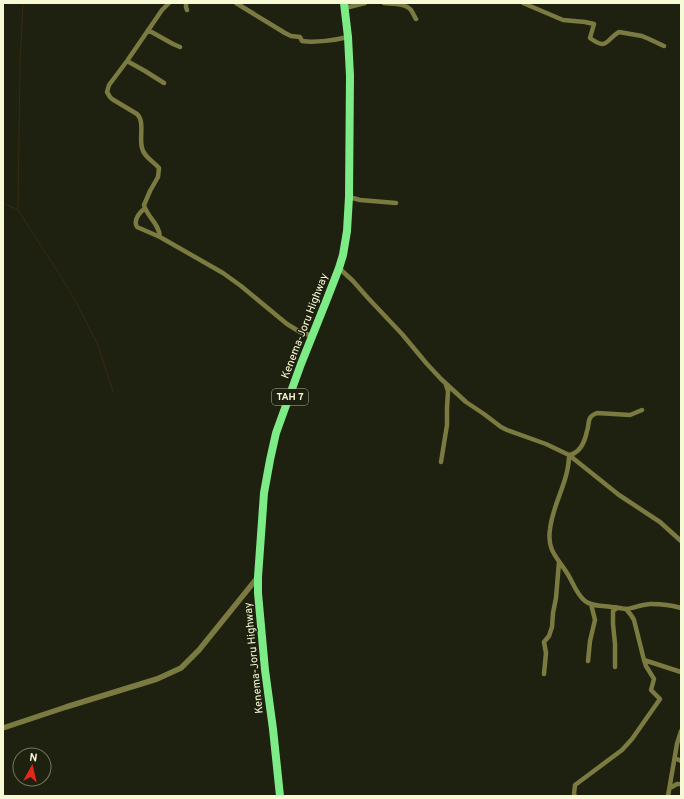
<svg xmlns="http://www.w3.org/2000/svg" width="684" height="799" viewBox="0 0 684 799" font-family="Overpass,sans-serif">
<rect width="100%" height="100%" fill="#1e2110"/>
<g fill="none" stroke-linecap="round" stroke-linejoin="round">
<path stroke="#3a290f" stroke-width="1" d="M3,203L18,210L65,283L77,304L98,345L113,392
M18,210L20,63L23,3"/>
<path stroke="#7a7a41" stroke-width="4.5" d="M186,3V7L187,10
M236,3L285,33L291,36L300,37L302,41C315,43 336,40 348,37
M384,3C393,4 405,3 411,10C413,13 414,16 416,19
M523,3L563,20L585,22L594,24L590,38C608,51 605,40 619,32L642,36L649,39L664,46
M345,8L365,3
M148,30L173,44L180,47
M127,61L145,71L164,83
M349,197L360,200L396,203
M145,208C139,213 133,220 137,227L160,237L223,273L241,286L287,324L300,332L313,336
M160,237C159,223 147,217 144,205L150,191L158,177L159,168C153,161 144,157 142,148C139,138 145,121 137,114L112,99L110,97L107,92L109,85L127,61L162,10L169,3
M339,268L353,281L368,298L402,334L427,364L441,379L466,402L484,414L501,427L507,430L546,444L569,455L619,495L660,522L681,541
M642,410L630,415L597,413C586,417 590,423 587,431C585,441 580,453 569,455C569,481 553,503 550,529C547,550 556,556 567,573C573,582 576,594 585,601C592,607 603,605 612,607C617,607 622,609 627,609C635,608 642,604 651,604C661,604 671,605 681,608
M441,462L447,425V408L448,391L446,385
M626,609L631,615L634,620L644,660L647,661L681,672
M588,661L590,641L595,620L591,604
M615,667V644L613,624V611L617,608
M544,674L546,653L544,642L549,636L552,627L553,613L556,598L559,562
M675,758L681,761
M670,788L677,784H681
M575,796L574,794L575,785L622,750L632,739L660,699L651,690L654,679L646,666L644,660
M668,796L677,744L681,731"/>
<path stroke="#7a7a41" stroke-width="5.5" d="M3,728L66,707L157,679L181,668L199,650L258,577"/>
<path stroke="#7eec86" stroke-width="8" d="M280,796L273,729L265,670L258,593V577L264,493L270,460L276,433L301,364L327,299L339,268L343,255L347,231L349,197L350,76L348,37L344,3"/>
</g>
<g text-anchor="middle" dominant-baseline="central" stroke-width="3" stroke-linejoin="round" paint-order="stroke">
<rect fill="#1e2110" stroke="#b6b99a" stroke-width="1" x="272" y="389" width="36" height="16" rx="3"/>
<g font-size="10" font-weight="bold" fill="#f7fad5">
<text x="290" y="397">TAH 7</text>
</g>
<g font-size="11" fill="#f7fad5" stroke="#1e2110">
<text transform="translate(305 326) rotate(-69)">Kenema-Joru Highway</text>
<text transform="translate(254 658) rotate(-96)">Kenema-Joru Highway</text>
</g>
</g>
<rect width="684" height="799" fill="none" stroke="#f7fad5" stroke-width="8"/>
<g transform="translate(32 767) rotate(8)"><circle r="19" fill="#1e2110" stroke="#75785f"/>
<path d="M0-3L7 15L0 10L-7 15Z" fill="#e0281b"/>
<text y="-6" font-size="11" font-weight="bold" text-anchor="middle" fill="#f7fad5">N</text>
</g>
</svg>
